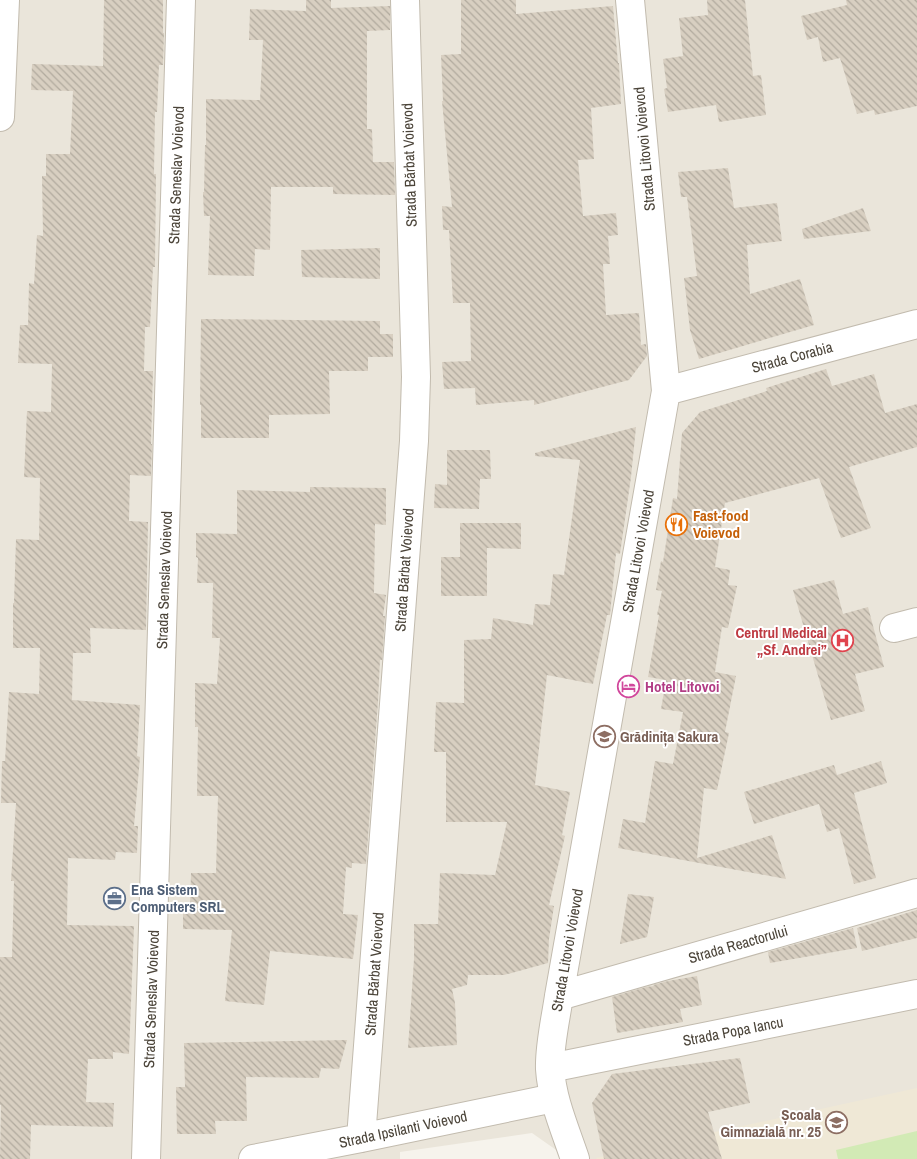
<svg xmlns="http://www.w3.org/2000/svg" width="917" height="1159" viewBox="0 0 917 1159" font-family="'Archivo Narrow',sans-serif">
<defs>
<pattern id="building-back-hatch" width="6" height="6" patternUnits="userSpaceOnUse" patternTransform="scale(1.25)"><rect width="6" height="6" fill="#d8cfc1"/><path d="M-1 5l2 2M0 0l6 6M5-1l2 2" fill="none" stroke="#b1aa9e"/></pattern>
</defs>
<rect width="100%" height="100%" fill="#f6f3ec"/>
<path fill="#eae5da" d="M0,0H917V1159H569L532,1133L400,1152V1159H0Z"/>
<path fill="#efe8d6" d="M917,1088V1159H597L596,1158Z"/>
<path fill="#d2eab5" d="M917,1131V1159H838L836,1150Z"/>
<path fill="url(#building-back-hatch)" d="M104,0H163V33H164L163,65H159L157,112H155L154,174H156L155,267H153L150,327H145L144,371H153L151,444H152L151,476L130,475L129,521L148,522L146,630L90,628L91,653H73L72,700L140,705L137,756L140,757L134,826H138L137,853L116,852L115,860L68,858L67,925L134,926L129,1054L113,1052V1059H88L86,1102L114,1103L113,1127L31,1125L30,1159H0L1,1105H0V957H12L14,881H11L16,803H1L2,761H5L9,692L39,694L40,648H13V603H14L16,539L39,540L40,478L24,477L27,411L51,412L52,364L18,363L20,325H28L29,283L34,284L37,235L43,236L42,176H46V154H70L73,91L31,90L32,64L103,66Z
M306,0H331V8L390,6V30L367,31V129H372L373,162H394L395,195L333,194V187H271L270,250L255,249L254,276L208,275L210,216H204L203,192H204L205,145H206V99L260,100L263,40H249L250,9L306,11Z
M461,0H516V14L613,6L618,63H619L621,104L591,108L594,159L578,160L583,216L616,213L618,235L608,236L610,264H603L606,315L639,313L641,345L646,344L647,356L629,380L534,405V400L476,405L475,388L444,389L442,362L471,361L470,303H453L449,230H443L442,206L452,207L442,101H443L441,55L461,54Z
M707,0H745L753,76L761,75L766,115L719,122L716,105L668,112L664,89L667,88L663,59L683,56L679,18L708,15Z
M846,0H917V106L875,115L874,110L857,114L840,58L823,62L818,37L807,40L801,16L847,5Z
M728,168L734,208L777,203L782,241L747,245L750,294L800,279L814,325L699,359L690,330L684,278L697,276L687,197H681L678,172Z
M863,208L871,231L804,239L802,229Z
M380,248V279L302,277L301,250Z
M201,319L380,321V334H393V357H368V371H329L330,414L269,415V438H201V405H200Z
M826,369L832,386L874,374L885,413L917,404V447L849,467L871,528L841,538L819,478L725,503L715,567L730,570L728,585L737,586L728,628L722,627L715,672L736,676L725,732L729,733L717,790L704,788L697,858L772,835L786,879L618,848L623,819L645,823L655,761L673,764L683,712L661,709L666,680L648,677L659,615H657L662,591L656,590L661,561L663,562L673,498L677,499L682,433L700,412L767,391L766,388Z
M636,427L631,477L620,554L616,553L610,615H607L593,684L547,675L535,785L570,792L562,835L565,836L549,905L554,906L549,939L548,963L504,975H468L467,985L452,989L455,1003L457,1045L408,1048L414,959V924H438L440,873L495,875L507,822H446V752H434L436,702L464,703V640L491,639L493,618L533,625L535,604L550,605L553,574L564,575L580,460L535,456V453Z
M447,450H490L491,479H480L479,509L434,508L435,484L447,485Z
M310,487L386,488V525L375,524L374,593L386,595L383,616H385L382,660H380L378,702L366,864L352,863V868L346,867L343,914L358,915L353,959L270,951L264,1005L225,1001L232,930L183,929V905H190L191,873H216L218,796H197L198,727H195V683L217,684L220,638H212L213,583H197L198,558L196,557V533L237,534V490L310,492Z
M460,523H521V549L487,548V596H441V557H460Z
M834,580L843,614L868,607L884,667L855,674L865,711L831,720L793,590Z
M881,761L887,783L854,793L876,878L854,884L839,828L827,832L819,804L754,824L744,792L834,765L837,775Z
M628,894L654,897L647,937L620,944Z
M917,910V938L862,951L857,928Z
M853,928L857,948L770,963L768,952Z
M697,976L702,1005L680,1009L683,1022L617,1033L612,997L646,987L654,986L653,985L668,981Z
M347,1040L339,1069L321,1068L319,1078L246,1077L247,1121H215L216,1134H177L176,1087H185L184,1043Z
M740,1058L750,1103L708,1112L722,1159H604L592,1103L612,1074Z"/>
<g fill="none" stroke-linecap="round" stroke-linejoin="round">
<defs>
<path id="minor" d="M0,117L5,0
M666,391L917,324
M894,628L917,622
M559,996L917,893
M550,1068L917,994
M361,1138L414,441L416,377L405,0
M146,1159L181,0
M253,1159L361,1138L554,1098
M575,1159C565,1129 552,1100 550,1069C549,1047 556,1017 559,996L666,391L630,0"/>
</defs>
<use href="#minor" stroke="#c2bbae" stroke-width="30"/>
<use href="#minor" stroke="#fff" stroke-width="28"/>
</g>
<defs>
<symbol id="restaurant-ring" viewBox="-11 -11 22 22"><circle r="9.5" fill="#fff" stroke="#e8710a" stroke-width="1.5"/><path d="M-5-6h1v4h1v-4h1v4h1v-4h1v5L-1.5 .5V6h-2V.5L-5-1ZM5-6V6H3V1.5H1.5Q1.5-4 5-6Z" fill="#e8710a"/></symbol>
<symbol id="hospital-ring" viewBox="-11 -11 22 22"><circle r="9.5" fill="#fff" stroke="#e0444e" stroke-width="1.5"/><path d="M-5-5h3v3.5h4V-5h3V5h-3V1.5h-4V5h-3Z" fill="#e0444e"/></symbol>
<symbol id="hotel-ring" viewBox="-11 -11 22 22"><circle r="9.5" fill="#fff" stroke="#d1479c" stroke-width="1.5"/><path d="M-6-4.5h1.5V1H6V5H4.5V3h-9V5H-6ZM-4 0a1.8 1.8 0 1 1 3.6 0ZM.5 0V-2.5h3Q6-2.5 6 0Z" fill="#d1479c"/></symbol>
<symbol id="school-ring" viewBox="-11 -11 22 22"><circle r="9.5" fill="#fff" stroke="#8d6e63" stroke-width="1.5"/><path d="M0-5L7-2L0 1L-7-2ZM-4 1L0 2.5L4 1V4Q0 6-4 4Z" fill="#8d6e63"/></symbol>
<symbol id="office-ring" viewBox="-11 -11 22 22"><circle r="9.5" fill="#fff" stroke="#5c6f8a" stroke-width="1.5"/><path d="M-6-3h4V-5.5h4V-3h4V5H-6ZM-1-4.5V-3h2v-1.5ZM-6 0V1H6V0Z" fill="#5c6f8a"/></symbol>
</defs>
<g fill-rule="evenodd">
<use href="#restaurant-ring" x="664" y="512" width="25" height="25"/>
<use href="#hospital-ring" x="830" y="628" width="25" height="25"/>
<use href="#hotel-ring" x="616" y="674" width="25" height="25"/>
<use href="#school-ring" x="592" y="724" width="25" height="25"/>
<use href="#office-ring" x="102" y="886" width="25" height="25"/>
<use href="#school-ring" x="824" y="1110" width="25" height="25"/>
</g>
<g text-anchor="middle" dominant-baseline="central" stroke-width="4" stroke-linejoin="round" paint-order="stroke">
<g font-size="15" fill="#4b4439" stroke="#fff">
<text transform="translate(644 149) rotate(-95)">Strada Litovoi Voievod</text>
<text transform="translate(409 165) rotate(-92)">Strada Bărbat Voievod</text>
<text transform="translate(176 175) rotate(-88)">Strada Seneslav Voievod</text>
<text transform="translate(792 357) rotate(-15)">Strada Corabia</text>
<text transform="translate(638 551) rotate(-80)">Strada Litovoi Voievod</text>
<text transform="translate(404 570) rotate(-86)">Strada Bărbat Voievod</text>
<text transform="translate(164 580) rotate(-88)">Strada Seneslav Voievod</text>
<text transform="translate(738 944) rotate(-16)">Strada Reactorului</text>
<text transform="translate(567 950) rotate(-80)">Strada Litovoi Voievod</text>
<text transform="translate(374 974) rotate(-86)">Strada Bărbat Voievod</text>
<text transform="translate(151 999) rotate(-88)">Strada Seneslav Voievod</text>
<text transform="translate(733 1031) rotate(-11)">Strada Popa Iancu</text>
<text transform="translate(403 1129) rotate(-12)">Strada Ipsilanti Voievod</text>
</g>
<g font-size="15" font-weight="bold" fill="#c56008" stroke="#fff" text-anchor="start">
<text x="693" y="515">Fast-food<tspan x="693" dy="17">Voievod</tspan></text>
</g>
<g font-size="15" font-weight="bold" fill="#be3a42" stroke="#fff" text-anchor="end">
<text x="827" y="632">Centrul Medical<tspan x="827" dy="17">„Sf. Andrei”</tspan></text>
</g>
<g font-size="15" font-weight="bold" fill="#b23c85" stroke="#fff" text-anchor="start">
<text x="645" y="686">Hotel Litovoi</text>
</g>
<g font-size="15" font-weight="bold" fill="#785e54" stroke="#fff" text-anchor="start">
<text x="620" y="736">Grădinița Sakura</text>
<text x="821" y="1114" text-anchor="end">Școala<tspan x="821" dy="17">Gimnazială nr. 25</tspan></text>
</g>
<g font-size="15" font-weight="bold" fill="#4e5e75" stroke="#fff" text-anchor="start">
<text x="131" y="889">Ena Sistem<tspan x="131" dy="17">Computers SRL</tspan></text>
</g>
</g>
</svg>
